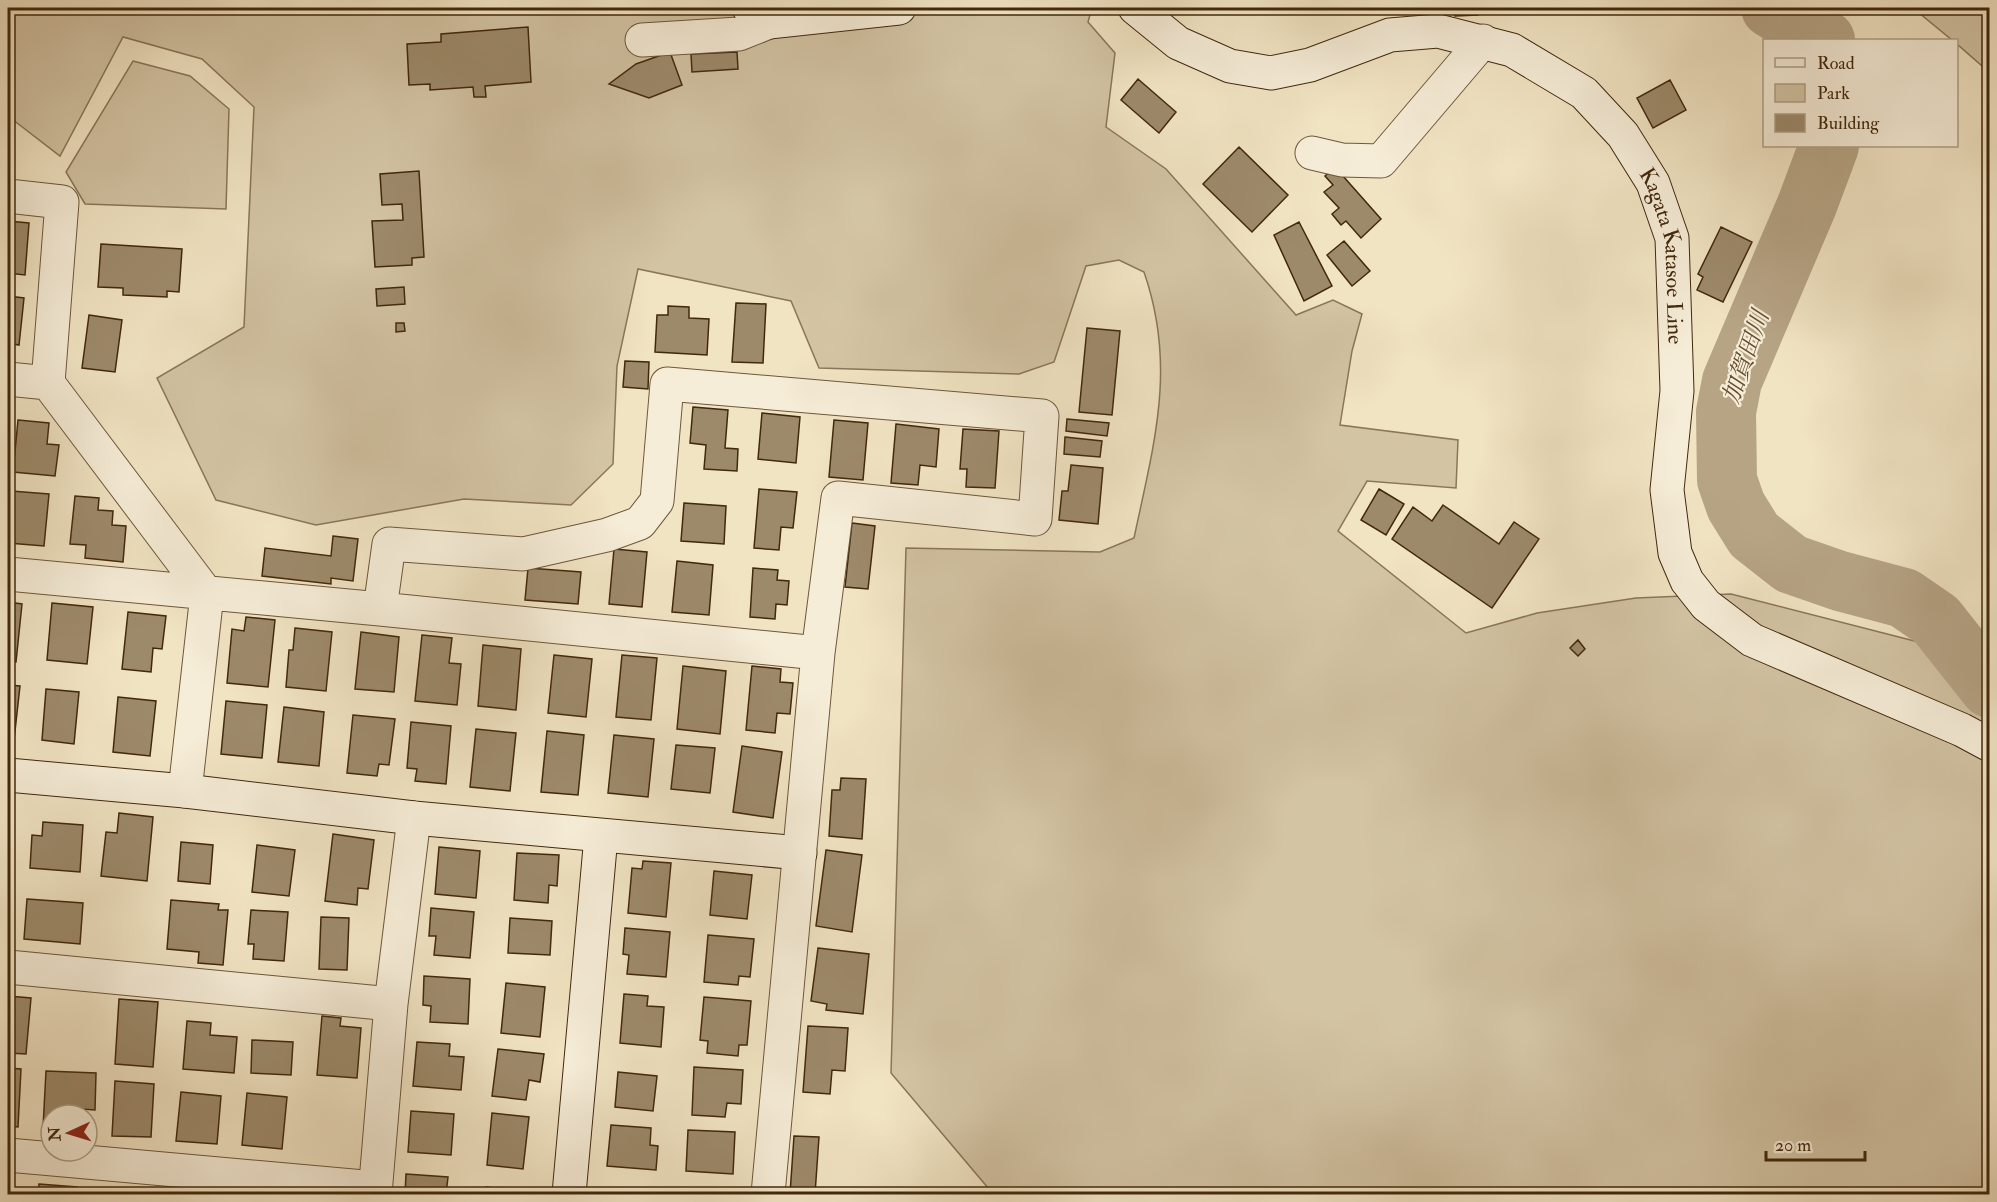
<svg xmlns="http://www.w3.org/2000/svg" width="1997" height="1202" viewBox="0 0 1997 1202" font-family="'IM FELL Double Pica','Noto Serif JP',serif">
<rect width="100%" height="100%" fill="#f1e4c3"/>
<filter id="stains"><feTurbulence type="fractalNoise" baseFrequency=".00333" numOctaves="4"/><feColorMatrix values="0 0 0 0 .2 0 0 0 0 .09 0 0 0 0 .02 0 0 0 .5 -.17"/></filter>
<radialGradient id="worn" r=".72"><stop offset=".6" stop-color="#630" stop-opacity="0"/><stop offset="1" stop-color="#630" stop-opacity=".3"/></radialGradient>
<path fill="#d3c4a4" stroke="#8a7658" stroke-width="1.5" d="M8,8H1092L1088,22L1115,53L1106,127L1166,169L1296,315L1333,300L1362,314L1352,351L1340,425L1458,440L1456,488L1367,481L1338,531L1466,633L1537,613L1636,598L1731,594L1930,645L1989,676V1194H1006L989,1189L891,1073L906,548L1100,552L1134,538C1154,443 1177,367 1144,272L1119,260L1086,266L1054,362L1019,374L819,368L791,301L638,269L617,366L613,464L571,505L464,499L316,525L216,500L157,378L244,327L254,107L202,59L123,37L60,156L8,116Z
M1913,8H1989V72L1957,44L1956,40H1952Z
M133,61L190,76L229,109L226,209L85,204L66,172Z"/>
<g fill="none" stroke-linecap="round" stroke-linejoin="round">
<path stroke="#b6a485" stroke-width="60" d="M1771,8L1825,40
M1829,146L1807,205L1732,381L1726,412L1727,480L1736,506L1754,535L1791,564L1840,581L1904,598L1936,620L1990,688"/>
</g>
<path fill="#9d8a6b" stroke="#42280c" stroke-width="1.5" d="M1454,8H1478V15L1455,16Z
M528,27L531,82L485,86L486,97H474L473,87L430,90V84L409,85L407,44L441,42V34Z
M670,52L682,85L649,98L609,84L636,64Z
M737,52L738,69L692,72L691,54Z
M1138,79L1176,112L1159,133L1121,100Z
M1670,80L1686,110L1653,128L1637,98Z
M1239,147L1288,195L1252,232L1203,184Z
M1335,167L1381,219L1361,238L1346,221L1341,225L1332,214L1339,208L1324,192L1333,185L1325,176Z
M419,171L424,257L412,258V265L375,267L372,221L403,220L402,204L382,205L380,174Z
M8,221L29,223L25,275L8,273Z
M1299,222L1332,286L1304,301L1274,235Z
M1721,227L1752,242L1723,302L1697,290L1703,277L1698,274Z
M1344,241L1370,271L1352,286L1327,255Z
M101,244L182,249L179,292L167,291V297L123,295V288L98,287Z
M404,287L405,304L377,306L376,289Z
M8,296L24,298L19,345L8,343Z
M736,303L766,304L763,363L732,362Z
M668,306L689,307V318L709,319L707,355L655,352L657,315H668Z
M89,315L122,320L115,372L82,368Z
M396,323H404L405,331L396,332Z
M1087,328L1120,331L1112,415L1079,412Z
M625,361L649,362L648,389L623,387Z
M693,407L728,410L725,448L738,449L737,471L704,469L706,445L690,443Z
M762,413L800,417L796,463L758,459Z
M1067,419L1109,423L1107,436L1066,431Z
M18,420L49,423L47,444L59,445L55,476L13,472Z
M834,420L868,423L863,480L829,477Z
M896,424L939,429L936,467L920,465L918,485L891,483Z
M963,429L999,431L995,488L966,487L967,469H960Z
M1065,437L1102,441L1100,457L1064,454Z
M1071,465L1103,468L1098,524L1059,520L1062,491H1068Z
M759,489L797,492L793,528L781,527L779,550L754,548Z
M1379,489L1404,504L1386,535L1361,520Z
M11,491L49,494L44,546L8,543Z
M75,496L99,498L98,510L113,511L112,525L126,526L123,562L85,558L86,545L70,544Z
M684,503L726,506L724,544L681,541Z
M1443,505L1499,544L1514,522L1539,539L1492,608L1392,539L1413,507L1432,521Z
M852,523L875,526L868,589L845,587Z
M333,536L358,539L353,581L331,578V584L262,576L265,548L331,556Z
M614,549L647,552L642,607L609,604Z
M677,561L713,565L709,615L672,612Z
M528,568L581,572L578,604L525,600Z
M753,568L778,570L777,580L789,581L787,605L776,604L775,619L750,617Z
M8,602L22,604L16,662L8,661Z
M52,603L93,607L87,664L47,660Z
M128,612L166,616L162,649L153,648L151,672L122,669Z
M246,617L275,620L268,687L227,683L232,629L244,631Z
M295,628L332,632L326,691L286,687L289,650H293Z
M361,632L399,637L394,692L355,689Z
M422,635L452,638L449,663L461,664L457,705L415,701Z
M1578,640L1585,649L1578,656L1570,648Z
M483,645L521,649L516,710L478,706Z
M554,655L592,659L586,717L548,713Z
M622,655L657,658L651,720L616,717Z
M683,666L726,671L720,734L677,729Z
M752,666L781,669L780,682L793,683L790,714L777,713L775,733L746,730Z
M8,685L20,686L14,740L8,739Z
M46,689L79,692L74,744L42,740Z
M118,697L156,701L150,756L113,752Z
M226,701L267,705L262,758L221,754Z
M284,707L324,712L319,766L278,762Z
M353,715L395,719L389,765L379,764L377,776L347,773Z
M411,722L451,726L446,784L415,781L417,769L407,768Z
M476,729L516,733L510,791L470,787Z
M547,731L584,735L578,795L541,792Z
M614,735L654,739L648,797L608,793Z
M676,745L715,748L710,793L671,789Z
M742,746L782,752L773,818L733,812Z
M841,778L866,779L862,839L829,836L832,790H840Z
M119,813L153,817L147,881L101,876L106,832L117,833Z
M43,822L83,825L80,872L30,868L32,835L42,836Z
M333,834L374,840L368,889L358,888L357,905L325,901Z
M181,842L213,845L210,884L178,881Z
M257,845L295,850L289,896L252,892Z
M439,847L480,851L476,898L435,894Z
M826,850L862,855L852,932L816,926Z
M517,853L559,855L557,886L549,885L548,903L514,900Z
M643,861L671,863L666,917L628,913L632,868L642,869Z
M714,871L752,875L747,919L710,915Z
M27,899L83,903L80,944L24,939Z
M171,900L219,904L218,910H228L223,965L198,963L199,952L167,949Z
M431,908L474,912L470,958L434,955L436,936H429Z
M251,910L288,912L284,961L253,959L254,944H248Z
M321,917L349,918L347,970L319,969Z
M510,918L552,921L550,955L508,953Z
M625,928L670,932L666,977L627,974L629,955L623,954Z
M708,935L754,939L750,977L739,976L738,985L704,982Z
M818,948L869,954L863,1014L826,1010L827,1004L811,1001Z
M424,976L470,979L468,1024L430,1022L431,1006L423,1005Z
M506,983L545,987L540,1037L501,1033Z
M624,994L648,996L647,1006L664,1007L661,1047L620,1043Z
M8,996L31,998L26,1054L8,1053Z
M704,997L751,1001L747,1045H739L738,1056L707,1053L708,1041L700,1040Z
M119,999L158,1002L153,1067L115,1064Z
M322,1016L341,1018L340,1026L361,1028L357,1078L317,1075Z
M187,1021L211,1023L210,1035L237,1037L234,1073L183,1069Z
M808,1026L848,1028L845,1071L832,1070L830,1094L803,1092Z
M252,1040L293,1042L291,1075L251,1073Z
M417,1042L450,1044L449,1056L464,1057L461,1090L413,1086Z
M498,1049L544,1054L540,1082L529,1080L526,1100L492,1096Z
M694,1067L743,1070L741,1104L727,1103L725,1117L692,1115Z
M8,1068L21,1069L18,1127L8,1126Z
M46,1071L96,1073L95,1110L82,1109V1115H51V1128H43Z
M618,1072L657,1076L653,1111L615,1107Z
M115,1081L154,1084L151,1137L112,1136Z
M181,1092L221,1096L217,1144L176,1141Z
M247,1093L287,1097L282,1149L242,1145Z
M411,1111L454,1114L451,1155L408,1152Z
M492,1113L529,1117L523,1169L487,1165Z
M611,1125L651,1128L650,1145L658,1146L656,1170L607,1166Z
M688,1130L735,1132L733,1174L686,1171Z
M794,1136L819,1137L815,1194H790Z
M406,1174L448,1177L446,1194H405Z
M39,1184L77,1187L76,1194H38Z
M486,1187L531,1192V1194H486Z
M109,1189L141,1191V1194H109Z
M603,1191L639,1194H603Z"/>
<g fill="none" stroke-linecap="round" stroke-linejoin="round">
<defs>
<path id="street" d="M642,40L739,34L769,22
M1312,153L1342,160L1381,161L1483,41
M8,196L62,202L48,383L207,594L185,791
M8,379L48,383
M8,574L380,609L389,544L523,554L607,535L640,523L657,501L667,384L1042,416L1035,519L838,498L818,653L768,1194
M380,609L818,653
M8,967L391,1004
M8,1155L375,1188
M375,1194L391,1004L414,818"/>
<g id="secondary">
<path d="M749,8L769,22L899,8"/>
<path id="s1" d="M1135,8L1178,43L1230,66L1271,73L1310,65L1390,35L1438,31L1512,50L1584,93L1623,135L1653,183L1672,238L1677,391L1667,490L1675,553L1687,581L1706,605L1752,640L1962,730L1990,745"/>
<path d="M8,775L185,791L414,818L800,853"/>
<path d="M569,1194L601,836"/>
</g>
</defs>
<use href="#street" stroke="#6e573a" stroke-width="35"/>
<use href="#secondary" stroke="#42280c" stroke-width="35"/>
<use href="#street" stroke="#f6edd8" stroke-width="33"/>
<use href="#secondary" stroke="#f6edd8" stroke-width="33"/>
</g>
<g text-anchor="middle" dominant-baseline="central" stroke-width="4.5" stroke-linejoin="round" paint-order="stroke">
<g font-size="22" fill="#42280c" stroke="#f6edd8">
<text stroke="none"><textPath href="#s1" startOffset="676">Kagata Katasoe Line</textPath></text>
</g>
<g font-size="24" font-style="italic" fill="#654d30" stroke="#f6edd8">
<text transform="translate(1746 357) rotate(-71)">加賀田川</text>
</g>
</g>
<rect width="1997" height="1202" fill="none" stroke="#f1e4c3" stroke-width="30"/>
<rect x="9" y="9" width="1979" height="1184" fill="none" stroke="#42280c" stroke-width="3"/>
<rect x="15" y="15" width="1967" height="1172" fill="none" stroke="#42280c" stroke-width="1.5"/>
<rect x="1763" y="39" width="195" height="108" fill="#f6edd8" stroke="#ae9e86" stroke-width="1.5"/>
<rect x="1775" y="58" width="30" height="9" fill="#f6edd8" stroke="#ae9e86" stroke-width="1.5"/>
<text x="1817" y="69" font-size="18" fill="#42280c">Road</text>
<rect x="1775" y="84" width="30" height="18" fill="#d3c4a4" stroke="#ae9e86" stroke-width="1.5"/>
<text x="1817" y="99" font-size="18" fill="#42280c">Park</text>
<rect x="1775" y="114" width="30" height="18" fill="#9d8a6b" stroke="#ae9e86" stroke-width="1.5"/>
<text x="1817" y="129" font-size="18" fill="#42280c">Building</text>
<g transform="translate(69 1133) rotate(266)"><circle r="28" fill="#f6edd8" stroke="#ae9e86" stroke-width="1.5"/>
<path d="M0-4.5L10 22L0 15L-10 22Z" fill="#8f2418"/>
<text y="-9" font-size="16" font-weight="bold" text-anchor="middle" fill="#42280c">N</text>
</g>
<path d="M1766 1151v9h99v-9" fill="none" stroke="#42280c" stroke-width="3"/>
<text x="1775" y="1151" font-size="18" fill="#42280c" stroke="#f6edd8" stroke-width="4.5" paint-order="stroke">20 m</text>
<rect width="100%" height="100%" filter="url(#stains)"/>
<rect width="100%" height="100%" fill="url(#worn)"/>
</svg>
